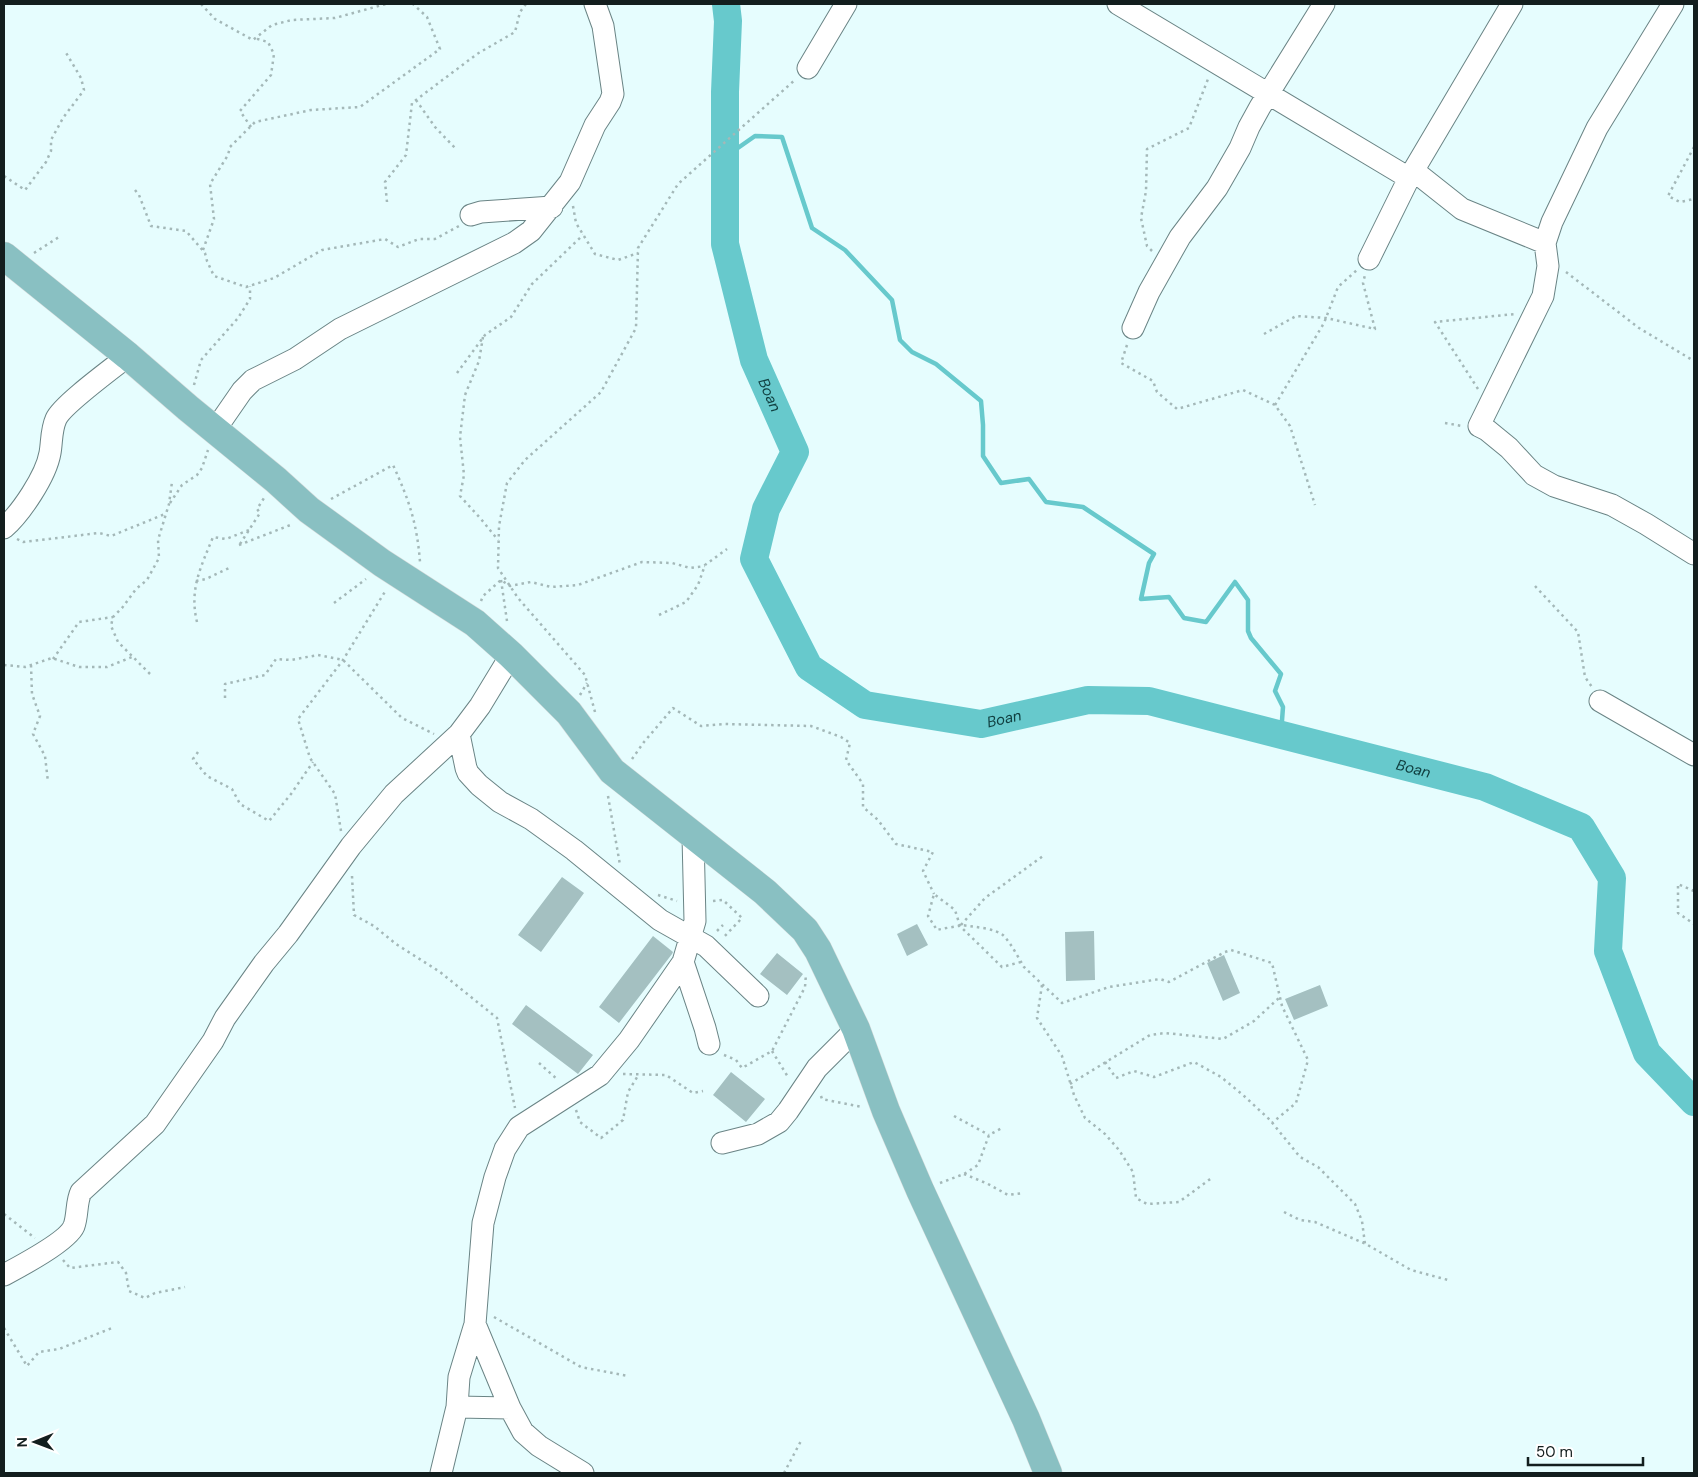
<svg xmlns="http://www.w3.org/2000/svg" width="1698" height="1477" viewBox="0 0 1698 1477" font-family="'DM Sans',sans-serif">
<rect width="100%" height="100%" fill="#e6fdfe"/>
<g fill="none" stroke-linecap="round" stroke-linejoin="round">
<path stroke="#67c9cc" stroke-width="4.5" d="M725,157L755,136L782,137L812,228L845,250L892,300L900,340L912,352L936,364L981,401L983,425V456L1001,483L1029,479L1046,502L1083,507L1154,554L1149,563L1141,599L1169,597L1184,618L1206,622L1235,582L1248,600V631L1251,638L1281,674L1275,691L1283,707L1281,734"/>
<path stroke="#67c9cc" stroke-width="28" id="s1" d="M726,4L728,21L725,92V244L754,360L795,452L766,509L754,559L809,667L865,705L981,724L1088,700L1149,701L1485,787L1581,827L1612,878L1608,951L1647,1053L1694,1102"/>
</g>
<path fill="#a4c0c1" d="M562,877L584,893L541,952L518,935Z
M917,924L928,945L907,956L897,934Z
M1094,931L1095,980L1066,981L1065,932Z
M653,936L673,952L672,954L619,1023L599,1007Z
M777,953L803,974L787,995L760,974Z
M1224,955L1240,993L1223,1001L1207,963Z
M1320,985L1328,1006L1294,1020L1285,999Z
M526,1005L593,1055L578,1074L512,1024Z
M731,1072L765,1099L746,1122L713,1095Z"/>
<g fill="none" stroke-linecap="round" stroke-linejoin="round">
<defs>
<path id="minor" d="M1118,4L1409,178
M1673,4L1597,128L1552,222L1545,243L1548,266L1543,296L1479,426L1487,430L1509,448L1534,475L1554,486L1612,505L1646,524L1694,554
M808,68L846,4
M1414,171L1462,209L1545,243
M471,215L481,212L552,207
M1369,259L1409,178L1512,4
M1133,328L1149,292L1180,237L1217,188L1240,148L1249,127L1260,107L1324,4
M215,430L242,391L253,380L295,359L340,329L514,243L531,231L570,182L595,125L610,102L613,94L603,26L595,4
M4,528C21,513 46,476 50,453C52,442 51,430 56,419C62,405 113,368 128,356
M1600,701L1694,755
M459,734L466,768L468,773L479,785L500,802L531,819L574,850L660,920L706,946L758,996
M693,836L695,921L683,962L705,1028L709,1044
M722,1143L758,1134L779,1122L788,1111L817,1068L856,1029
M4,1275C19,1267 68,1241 74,1226C78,1215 76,1202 81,1192L155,1124L213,1041L225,1018L264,963L288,934L351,846L394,794L459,734L480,706L511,655
M475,1324L510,1408L523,1432L539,1446L583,1473
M457,1407L510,1408
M441,1473L457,1407L459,1377L475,1324L483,1223L495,1177L505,1149L519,1127L600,1075L629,1040L683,962"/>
<path id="major" d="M4,256L128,356L188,408L276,480L309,510L382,563L475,623L511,655L569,713L612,771L765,892L805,930L818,950L856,1029L886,1111L920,1190L1026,1419L1048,1473"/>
</defs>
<use href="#minor" stroke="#6a8485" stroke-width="23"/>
<use href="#major" stroke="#d9dbdb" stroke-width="29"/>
<path stroke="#a4b8b8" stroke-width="2.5" stroke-dasharray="2.5 4" stroke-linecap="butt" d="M201,4L215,19L253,40L272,25L292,20L335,18L386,4
M416,100L435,127L456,149
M251,127L240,111L271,75L274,54L268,42L254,38
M1694,147L1668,196L1680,202L1694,199
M4,176L25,190L46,162L51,151V140L63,118L84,90L81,78L65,51
M135,190L139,195L151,226L186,231L205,253L207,261L214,276L246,287L274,278L322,250L385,239L398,247L419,239H435L459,226
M387,202L385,182L406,155L412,103L477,54L515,32L520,12L526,4
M573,206L576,223L595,254L618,260L638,253
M203,250L214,219L210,184L228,155L230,147L255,122L311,110L360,107L440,49L427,17L413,4
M1152,251L1147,246L1141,218L1146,191L1147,149L1189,128L1208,79
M34,253L59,237
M1566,272L1639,328L1694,361
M1264,334L1296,316L1326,318L1375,329L1363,283L1365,275
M483,337L479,361L465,395L460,437L464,475L460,496L481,519L498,540
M1127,345L1121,363L1153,381L1157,392L1177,409L1243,390L1275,405L1290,426L1315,505
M457,373L485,335L511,317L532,284L583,235
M194,385L201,360L238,318L250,299V286
M1478,389L1435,322L1515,314
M1275,405L1324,323L1338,287L1357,270
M1445,423L1462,426
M331,499L393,465C409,500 417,523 420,562
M170,503L182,485L197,475L202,468L208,450
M17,539L23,542L99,533L111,536L165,514
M240,544L260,513L257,509L264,498
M239,545L293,524
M501,580L507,621
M196,581L206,579L229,568
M1535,586L1578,632L1585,677L1592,687
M481,601L483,596L501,580L510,586L531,582L551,587L578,585L642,562L672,563L690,568L705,566
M334,603L366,579
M659,615L686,602L698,585L705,565L727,549
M197,622C189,589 201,567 213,537L226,539L249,530
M53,659L79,622L113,617
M4,665L25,667L52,658L79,667H107L132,657
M31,665L32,694L40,716L33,734L45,756L48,782
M150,674L118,642L111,626L113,617L122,608L136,589L147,580L159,558L158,540L169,504L172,482
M580,695L587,683
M225,698V684L265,675L276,659L291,660L318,655L343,660L402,718L434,734
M595,712L585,675L518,598L498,568L499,526L507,483L525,460L601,392L636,328L638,248L678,184L796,79
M198,752L193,759L207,776L232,789L240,804L269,821L291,794L313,762
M632,759L644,742L673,708L701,726L724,724L811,726L841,737L850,743L846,760L863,784V807L878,820L896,844L933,852L923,871L934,894
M608,796L620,865
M341,831L335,794L310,758L298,719L343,660L386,590
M352,876L354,915L374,926L396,944L440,972L497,1018L515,1108
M1694,891L1678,884V913L1694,924
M658,895L677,901
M713,901L723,900L742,918L723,938
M961,925L985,898L1043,856
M717,931L723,925
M1021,962L1002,967L960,926L955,910L934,894L928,916L937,930C945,928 954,927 962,925C973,927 996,928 1004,936C1012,945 1018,957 1024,967L1062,1003L1109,987L1160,979L1169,982L1225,952L1231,950L1272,963L1282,1006L1308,1060L1296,1103L1272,1123
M1042,985L1037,1018L1062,1056L1074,1095L1085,1118L1105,1134L1119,1150L1133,1172L1136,1198L1147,1204L1179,1202L1213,1177
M772,1051L788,1077
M724,1055L736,1060L742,1068L772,1051L805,987L806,974
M1105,1062L1116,1078L1134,1071L1154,1077L1194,1062L1221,1077L1243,1095L1270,1120L1300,1157L1318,1167L1355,1204L1362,1221L1365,1244
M539,1063L558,1080
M623,1074L666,1075L693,1093L703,1091
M1070,1084L1150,1035L1165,1033L1223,1039L1254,1021L1280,997
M821,1096L822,1099L862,1107
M576,1110L580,1122L601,1138L623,1120L628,1092L639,1074
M954,1116L989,1135
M964,1174L988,1184L1008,1195L1024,1193
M940,1183L964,1174L978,1165L989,1135L1002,1128
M1284,1212L1300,1220L1315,1222L1366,1244L1411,1270L1448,1280
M4,1214L35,1238
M63,1260L70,1268L118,1262L126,1273L129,1291L145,1298L155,1293L185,1287
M494,1317L581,1367L628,1376
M4,1328L27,1366L39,1352L59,1349L112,1328
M784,1473L802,1439"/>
<use href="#minor" stroke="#fff" stroke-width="21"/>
<use href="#major" stroke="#89c0c2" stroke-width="28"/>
</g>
<g text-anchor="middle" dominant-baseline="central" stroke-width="4" stroke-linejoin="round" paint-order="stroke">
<g font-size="15" font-style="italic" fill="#114041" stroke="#fff">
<text stroke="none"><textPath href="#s1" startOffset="398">Boan</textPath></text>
<text stroke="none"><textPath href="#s1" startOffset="906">Boan</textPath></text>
<text stroke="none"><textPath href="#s1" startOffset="1326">Boan</textPath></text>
</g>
</g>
<rect width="1698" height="1477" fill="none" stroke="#131e1e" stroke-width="10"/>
<g transform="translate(35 1442) rotate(269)" stroke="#ffffff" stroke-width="4" paint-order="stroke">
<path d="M0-4L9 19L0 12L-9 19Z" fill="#131e1e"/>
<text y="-8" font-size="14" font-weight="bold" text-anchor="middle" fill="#131e1e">N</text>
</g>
<path d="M1528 1457v8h115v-8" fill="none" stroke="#131e1e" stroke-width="2.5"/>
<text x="1536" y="1457" font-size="15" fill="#131e1e" stroke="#ffffff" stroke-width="4" paint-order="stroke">50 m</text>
</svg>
